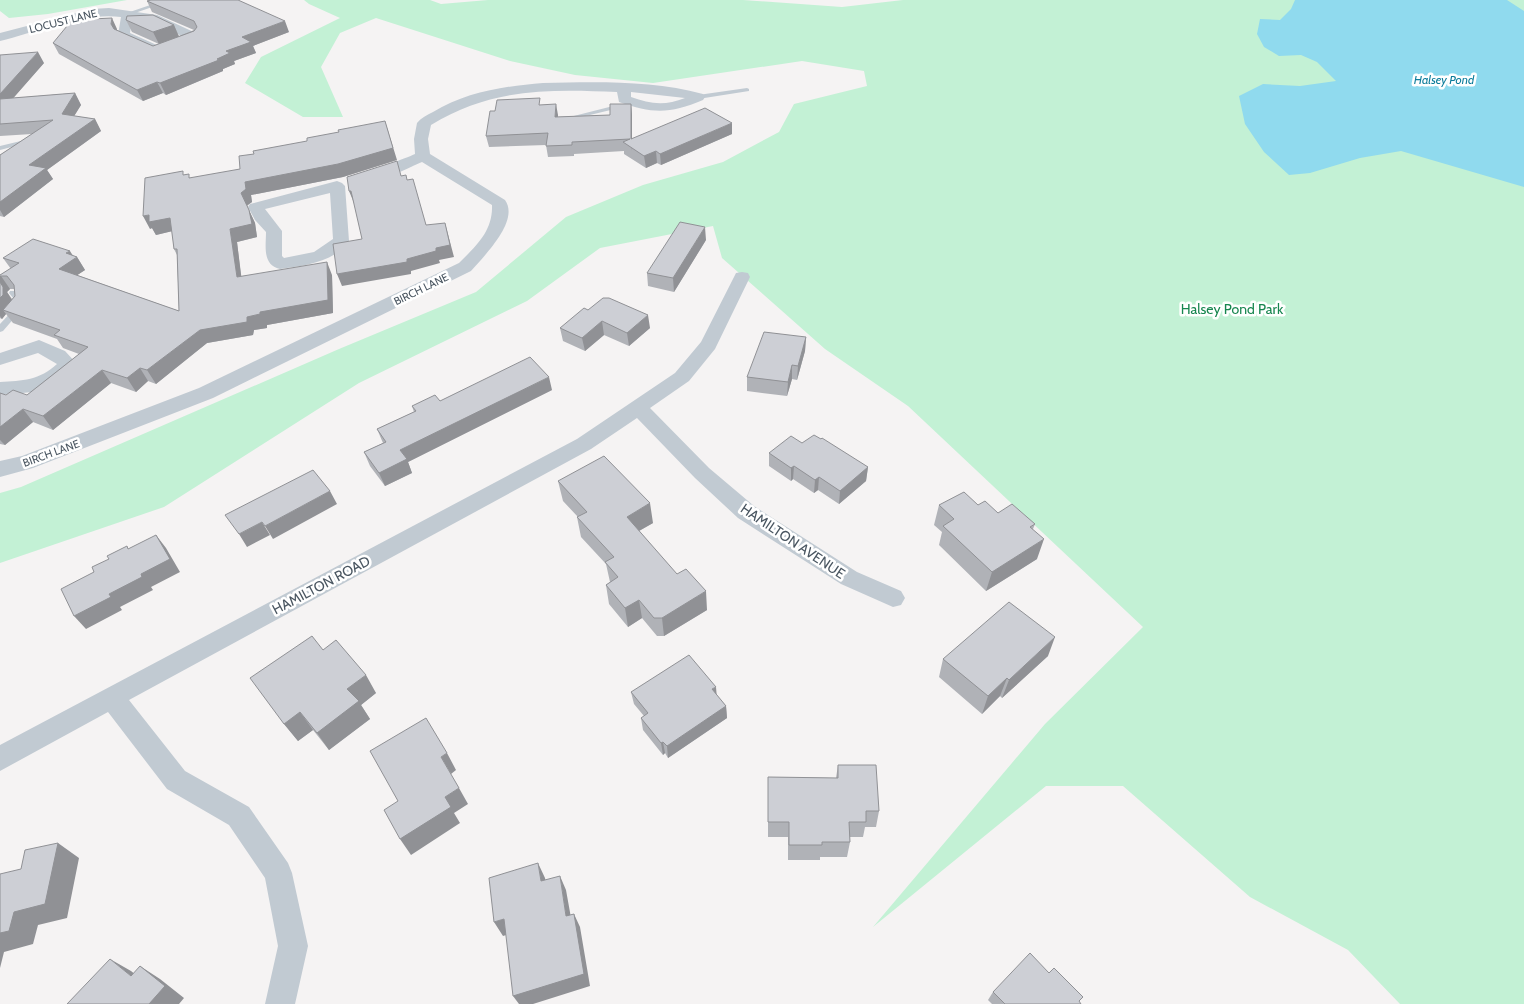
<svg xmlns="http://www.w3.org/2000/svg" width="1524" height="1004" viewBox="0 0 1524 1004" font-family="Cabin,sans-serif">
<rect width="100%" height="100%" fill="#f5f3f3"/>
<path fill="#c3f1d5" d="M0,0H127L48,14L9,18L0,11Z
M304,0H430L441,4L488,0H743L842,7L903,0H1524V1004H1400L1348,950L1250,897L1123,786H1046L873,927L1045,724L1143,627L908,406L825,349L722,258L713,226L600,248L527,301L359,383L164,507L0,563V493L21,487L339,349L476,292L566,217L643,185L723,162L779,132L794,104L867,86L864,71L802,61L653,83L575,75L510,61L376,18L340,33L321,67L343,117H303L245,83L261,57L340,18L309,4Z"/>
<path fill="#90daee" d="M1295,0H1507L1524,11V187L1401,151L1360,158L1310,173L1289,175L1264,152L1245,124L1239,96L1263,84L1300,86L1336,81L1317,62L1301,55L1279,56L1264,47L1257,34L1260,19L1280,20L1291,9Z"/>
<g fill="none" stroke-linecap="round" stroke-linejoin="round">
<path fill="#c1cad2" fill-rule="evenodd" d="M159,2L164,3L129,15L124,14Z
M747,88L749,89V91L698,99L695,97L698,95Z
M621,104L624,106L623,107L565,121L562,119Z
M25,140L27,141V143L0,150V146Z
M10,291H16L22,299V309L3,331L0,332V324L14,309V299L9,293Z"/>
<path fill="#c1cad2" fill-rule="evenodd" d="M109,8L157,15L198,34L200,37L198,40L159,55L120,38L118,35L121,17C83,12 37,32 0,41V33L92,9ZM132,19L150,21L184,37L159,46L130,33Z
M543,83C595,82 652,80 703,94L705,97L703,100C670,114 653,114 619,102L617,92C549,89 491,88 431,125L428,139L430,154L505,200C520,221 484,256 471,271L213,398L33,468L0,477V461L22,456L199,388L459,263C476,246 493,231 492,205L422,162C408,168 380,183 365,179L362,176C366,172 407,158 415,154L414,139L417,123C421,118 427,115 433,112C466,92 505,86 543,83ZM631,92L685,98C665,106 650,104 631,97Z
M337,181L342,183L345,186L349,241C335,262 303,266 280,269C262,265 266,246 266,232L255,220L248,207L250,204ZM330,193L333,239L314,252L284,258L282,256V231L265,209Z
M742,272L748,273L750,277L715,349L689,381L650,408L709,468L754,506L857,572L901,591L905,598L901,605L893,607L841,584L738,518L695,478L637,418L591,449L129,700L185,771L249,807L288,863L292,873L308,946L295,1004H265L278,946L265,878L229,825L167,789L108,712L0,771V745L577,439L675,373L701,342L734,277L736,273Z
M39,340L65,351L77,364C61,391 29,394 0,394V382C22,381 40,380 57,364L38,353L0,365V353Z"/>
</g>
<path fill="#b0b2b7" fill-rule="evenodd" d="M147,1L289,32L253,46L256,53L234,61L235,64L223,69V71L166,95L163,93L143,101L59,54L53,43L117,29V30L153,46L159,44L132,32L126,20L174,25L179,36L194,30L152,12Z
M0,55L44,63L13,98L75,93L81,105L74,116L95,119L101,131L47,170L53,179L4,217L0,216V155L32,134L0,136Z
M631,104L632,115V139L732,134L661,165L657,163L646,168L624,154V151L574,154V156L548,157L546,145L489,147L486,136L541,105L558,115V117L610,115Z
M397,160L343,177L251,195L252,202L247,206L255,223L257,237L237,242L241,276L332,275L333,313L267,325V328L254,330L253,335L207,343L156,384L148,381L136,392L111,383L53,430L33,422L5,445L0,444V393L6,395H27L79,354L63,348L57,339L13,323L6,314L2,319L0,318V275L11,269L3,258L73,256L77,257L85,270L77,275L179,311L177,255L174,249L172,231L156,235L152,228L150,229L185,175L190,178ZM10,289H14L15,296L12,299L7,292Z
M706,240L674,292L648,286L647,273Z
M588,310L650,328L629,346L604,335L585,351L563,341L560,328Z
M806,337L805,351L797,380L792,379L787,396L747,391V377Z
M552,390L408,462L412,473L385,486L370,466L364,452L383,443L377,429L414,412L412,406L440,401Z
M802,443L868,467L866,481L839,504L818,490L814,493L793,479L791,481L769,466V453Z
M558,481L653,523L639,531L707,610L664,636H657L642,618L628,627L609,604L606,585L610,582L606,564L581,537L577,517H578L563,501Z
M939,505L998,513L1035,524L1033,529L1037,559L986,591L939,545L942,532L934,525Z
M323,650L376,693L361,705L370,719L329,750L313,730L298,741L284,724Z
M1048,656L1002,698L1000,696L982,714L939,677L943,659Z
M631,692L716,695L726,706L727,718L668,758L665,753L663,755L643,730L641,718L644,716L634,704Z
M838,765L879,811L876,827H865L863,837H850V842L847,857H820V860H788V837H768V777L836,778Z
M1049,973L1081,1004H992L988,1000L993,992Z"/>
<path fill="#909195" d="M112,18L117,29L116,35L111,24Z
M285,21L289,32L253,46L256,53L234,61L235,64L223,69V71L166,95L160,83L226,51L242,37Z
M174,25L179,37L159,44L153,32Z
M38,52L44,63L2,111L0,108V94Z
M157,82L163,93L143,101L137,90Z
M75,93L81,105L68,126L62,114Z
M556,104L558,115L557,129L555,117Z
M631,104L632,115V151L631,139Z
M95,119L101,131L47,170L53,179L4,217L0,210V202L29,165Z
M385,121L397,160L343,177L251,195L252,202L246,206L241,193L245,182Z
M732,123V134L661,165L660,154Z
M656,151L657,163L646,168L644,156Z
M349,191H351L356,203H354Z
M249,210L255,223L257,237L237,242L243,290L237,277L230,229Z
M149,215L170,218L177,230L156,235L152,228L150,229L143,216Z
M445,223L454,257L439,260L440,263L411,271V274L342,286L337,274L407,259L436,248Z
M705,227L706,240L674,292L673,278Z
M70,251L75,259L77,257L85,270L67,282L59,269L66,253Z
M327,262L332,275L333,313L267,325V328L254,330L253,335L207,343L156,384L147,370L200,330L247,317L260,312Z
M1,276L10,289L7,292L12,300L3,310L6,314L2,319L0,316V277Z
M648,315L650,328L629,346L627,333Z
M602,321L604,335L585,351L582,338Z
M806,337L805,351L797,380L798,366Z
M792,365V379L787,396L788,382Z
M140,368L148,381L136,392L127,378Z
M102,370L111,383L53,430L43,416Z
M549,377L552,390L408,462L412,473L385,486L379,473L400,450Z
M23,409L33,422L5,445L0,440V427Z
M794,466L793,479L791,481V468Z
M868,467L866,481L839,504L840,491Z
M819,477L818,490L814,493L815,480Z
M330,491L337,504L273,539L265,526Z
M650,503L653,523L630,536L627,517Z
M262,522L270,535L247,547L239,534Z
M156,535L166,548L180,572L151,587L153,590L120,607L122,610L86,629L74,616L141,574Z
M1044,539L1037,559L986,591L992,572Z
M706,591L707,610L664,636L662,618Z
M639,600L642,618L628,627L625,608Z
M1055,637L1048,656L1002,698L1009,680Z
M366,675L376,693L361,705L370,719L329,750L317,733L347,689Z
M1007,678L1000,696L982,714L988,696Z
M716,687L717,699L712,689Z
M726,706L727,718L668,758L667,746Z
M300,712L313,730L298,741L284,724Z
M663,742L665,753L663,755L661,743Z
M447,753L456,770L451,774L441,757Z
M459,788L468,804L454,813L460,823L411,855L400,839L445,797Z
M58,843L79,858L67,918L38,925L33,944L4,952L0,968V933Z
M538,863L545,878L548,896L541,881Z
M560,876L566,890L573,929L566,916Z
M574,914L580,927L590,986L533,1004H519L513,996Z
M504,919L512,933L503,936L494,922Z
M110,959L131,971L152,988L131,976Z
M140,966L160,979L184,998L179,1004H149Z"/>
<path fill="#cdcfd5" stroke="#909195" d="M151,0H238L285,21L242,37L251,42L226,51L230,53L217,59L219,60L160,83L157,82L137,90L53,43L72,20L112,18L111,24L114,29L153,46L194,31L197,27L194,21L147,1Z
M153,15L174,25L153,32L126,20L127,16Z
M38,52L0,94V55Z
M75,93L62,114L95,119L29,165L46,168L0,202V155L53,120L0,124V99Z
M540,98L539,105L556,104L555,117L610,115V104H631V139L705,108L732,123L660,154L656,151L644,156L623,142L630,139L572,142V145L546,146L548,133L486,136L490,111H495L497,100Z
M385,121L393,148L338,164L245,182L246,189L241,193L249,210L252,224L230,229L237,277L327,262L328,300L260,312V314L247,317V322L200,330L147,370L140,368L127,378L102,370L43,416L23,409L0,427V393L6,395L13,390L27,395L88,347L54,335L60,330L3,310L15,296L14,285L7,276H1L0,277V275L19,263L3,258L33,239L70,251L66,253L77,257L59,269L179,311L177,249H174L170,218L149,222V215L143,216L145,178L183,171V175L189,174V178L240,169L239,156L254,154L253,151L307,141V138L339,132L338,130Z
M397,161L401,176L406,175L407,180L413,179L426,225L445,223L450,245L436,248V251L407,259V262L337,274L333,244L362,239L351,191H349L347,177Z
M680,222L705,227L673,278L647,273Z
M0,282L3,287V295L0,298Z
M603,298H609L648,315L627,333L602,321L582,338L560,328L584,308L588,310Z
M764,332L806,337L798,366L792,365L788,382L747,377Z
M530,357L549,377L400,450L407,459L379,473L364,452L386,442L377,429L416,411L412,406L435,395L440,401Z
M814,435L821,439L822,438L868,467L840,491L819,477L815,480L794,466L791,468L769,453L791,436L802,443Z
M604,456L650,503L627,517L677,574L686,569L706,591L662,618H654L639,600L625,608L606,585L618,577L605,562L614,557L577,517L587,512L558,481Z
M313,470L330,491L265,526L262,522L239,534L225,515Z
M964,492L978,505L985,501L998,513L1012,504L1035,524L1030,527L1044,539L992,572L943,526L954,519L939,505Z
M156,535L170,559L141,574L142,577L109,594L111,597L74,616L61,589L94,572L92,567L109,559L107,556L127,546L128,549Z
M1009,602L1055,637L1009,680L1007,678L988,696L943,659Z
M312,636L323,650L336,640L366,675L347,689L359,701L317,733L300,712L284,724L250,678Z
M689,655L716,687L712,689L726,706L667,746L663,742L661,743L641,718L648,713L631,692Z
M426,718L447,753L441,757L459,788L445,797L451,807L400,839L384,810L398,801L370,751Z
M838,765H876L879,811H866V822H849L850,842H822V845H789V822H768V777L838,778Z
M58,843L45,904L14,912L9,931L0,933V874L21,869L25,850Z
M538,863L541,881L560,876L566,916L574,914L584,974L513,996L504,919L494,922L489,878Z
M1030,953L1049,973L1054,968L1083,997L1079,1001L1081,1004H1005L993,992Z
M110,959L131,976L140,966L165,986L149,1004H67Z"/>
<g text-anchor="middle" dominant-baseline="central" stroke-width="5" stroke-linejoin="round" paint-order="stroke">
<g font-size="11" fill="#4a5661" stroke="#fff">
<text transform="translate(63 21) rotate(-14)">LOCUST LANE</text>
<text transform="translate(421 289) rotate(-26)">BIRCH LANE</text>
<text transform="translate(51 453) rotate(-20)">BIRCH LANE</text>
</g>
<g font-size="12" font-style="italic" fill="#0c7c9b" stroke="#fff">
<text x="1444" y="79">Halsey Pond</text>
</g>
<g font-size="14" fill="#17864f" stroke="#fff">
<text x="1232" y="309">Halsey Pond Park</text>
</g>
<g font-size="14" fill="#4a5661" stroke="#fff">
<text transform="translate(793 541) rotate(34)">HAMILTON AVENUE</text>
<text transform="translate(321 585) rotate(-28)">HAMILTON ROAD</text>
</g>
</g>
</svg>
